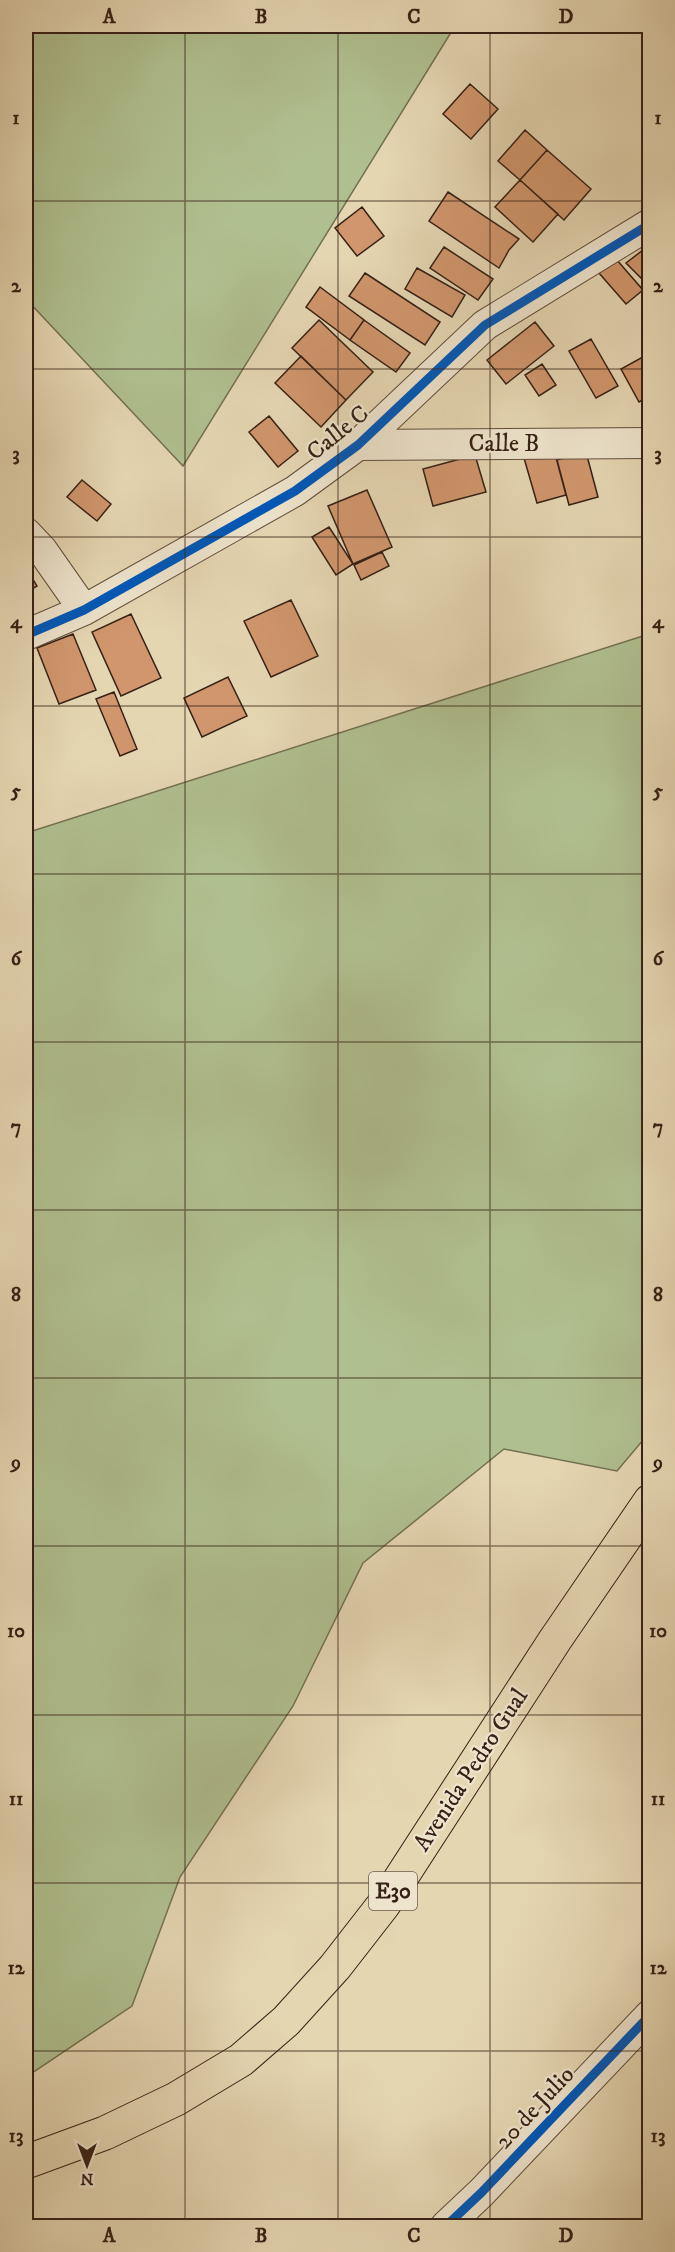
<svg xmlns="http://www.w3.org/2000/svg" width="675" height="2252" viewBox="0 0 675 2252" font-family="'IM FELL DW Pica',serif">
<rect width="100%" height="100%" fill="#e5d6b2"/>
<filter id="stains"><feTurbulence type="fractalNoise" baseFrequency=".00333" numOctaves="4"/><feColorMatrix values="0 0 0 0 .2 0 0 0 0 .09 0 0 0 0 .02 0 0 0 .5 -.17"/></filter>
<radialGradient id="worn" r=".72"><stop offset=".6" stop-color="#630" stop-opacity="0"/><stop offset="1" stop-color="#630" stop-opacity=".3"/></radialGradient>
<path fill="#b0bf8f" stroke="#737052" stroke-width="1.5" d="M26,26H455L183,466L26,299Z
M649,634V1433L617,1471L504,1449L363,1563L293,1706L180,1877L132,2006L26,2077V833Z"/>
<path fill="#d1966d" stroke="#362016" stroke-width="1.5" d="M470,84L498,109L471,139L443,114Z
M525,130L547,150L520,180L498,161Z
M547,150L591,189L564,220L520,180Z
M520,180L558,214L533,242L495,207Z
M448,192L519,239L509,250L499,268L429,221Z
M362,207L384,236L357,256L335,228Z
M444,247L493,279L478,300L430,268Z
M643,250L650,257V287L626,263Z
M616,259L643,290L626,304L599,273Z
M417,268L465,295L452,317L405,289Z
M365,273L440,322L425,345L349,296Z
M320,287L364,320L350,340L306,307Z
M319,320L373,372L346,400L292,348Z
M364,320L410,353L396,372L350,340Z
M535,322L554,346L506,384L487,360Z
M591,339L618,386L596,398L569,351Z
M650,353V396L639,402L621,369Z
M301,356L346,400L321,427L275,383Z
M542,364L556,385L539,396L525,375Z
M269,416L298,451L278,467L249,432Z
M554,450L566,495L537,503L524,458Z
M586,452L598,497L569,505L557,460Z
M475,455L486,492L433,506L423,469Z
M82,480L111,504L97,521L67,497Z
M367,490L392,547L353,564L328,506Z
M329,527L353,564L336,575L312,537Z
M382,552L389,566L361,580L354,565Z
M26,568L37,586L26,593Z
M291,600L318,656L271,677L244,621Z
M131,614L161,678L121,696L92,632Z
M73,634L96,690L59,704L37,648Z
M228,677L247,716L202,737L184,698Z
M114,692L137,749L120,756L96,699Z"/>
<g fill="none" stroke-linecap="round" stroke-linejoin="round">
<defs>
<path id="minor" d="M358,445L650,443
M26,533L42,550L84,610
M26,635L84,610L295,491L358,445L485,325L650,224
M446,2226L481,2193L650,2015"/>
<path id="trunk" d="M26,2162L105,2133L176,2099L241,2060L286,2021L335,1967L384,1904L555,1640L650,1501"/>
</defs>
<use href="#minor" stroke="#624e3d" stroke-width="32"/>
<use href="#trunk" stroke="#362016" stroke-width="35"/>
<use href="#minor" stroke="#eee4cd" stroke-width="30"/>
<use href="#trunk" stroke="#e5d6b2" stroke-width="33"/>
<defs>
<path id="cycleway" d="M26,635L84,610L295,491L358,445L485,325L650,224
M446,2226L481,2193L650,2015"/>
</defs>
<use href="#cycleway" stroke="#eee4cd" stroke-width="13"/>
<use href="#cycleway" stroke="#0057b8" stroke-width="9"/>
</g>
<path fill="none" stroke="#362016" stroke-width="1.5" stroke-opacity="0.55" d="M185,26V2226M338,26V2226M490,26V2226M26,201H650M26,369H650M26,537H650M26,706H650M26,874H650M26,1042H650M26,1210H650M26,1378H650M26,1546H650M26,1715H650M26,1883H650M26,2051H650"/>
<g text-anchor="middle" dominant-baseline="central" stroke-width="4.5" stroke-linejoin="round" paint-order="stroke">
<rect fill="#eee4cd" stroke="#6d5b4d" stroke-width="1.5" x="369" y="1872" width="48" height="38" rx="4.5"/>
<g font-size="22" font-weight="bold" fill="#362016">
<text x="393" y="1891">E30</text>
</g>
<g font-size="24" fill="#362016" stroke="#eee4cd">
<text transform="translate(338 433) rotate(-39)">Calle C</text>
<text x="504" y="444">Calle B</text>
<text transform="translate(471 1770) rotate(-57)">Avenida Pedro Gual</text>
<text transform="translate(535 2108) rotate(-47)">20 de Julio</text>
</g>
</g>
<rect width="675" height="2252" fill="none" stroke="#e5d6b2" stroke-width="66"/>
<g transform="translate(87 2165) rotate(180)" stroke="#eee4cd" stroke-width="4.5" paint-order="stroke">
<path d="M0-4.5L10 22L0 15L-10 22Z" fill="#362016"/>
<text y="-9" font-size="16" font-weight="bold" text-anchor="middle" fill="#362016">N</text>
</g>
<rect x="33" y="33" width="609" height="2186" fill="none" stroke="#362016" stroke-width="2"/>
<g font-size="20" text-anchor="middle" font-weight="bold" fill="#362016">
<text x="109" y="23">A</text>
<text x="261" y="23">B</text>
<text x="414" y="23">C</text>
<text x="566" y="23">D</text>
<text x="16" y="124">1</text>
<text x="658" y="124">1</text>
<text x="16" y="292">2</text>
<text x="658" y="292">2</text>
<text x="16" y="460">3</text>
<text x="658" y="460">3</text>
<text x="16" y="628">4</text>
<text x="658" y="628">4</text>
<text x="16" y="797">5</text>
<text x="658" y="797">5</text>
<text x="16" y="965">6</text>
<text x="658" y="965">6</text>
<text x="16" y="1133">7</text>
<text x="658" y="1133">7</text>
<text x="16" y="1301">8</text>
<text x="658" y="1301">8</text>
<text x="16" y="1469">9</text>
<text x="658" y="1469">9</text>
<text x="16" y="1637">10</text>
<text x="658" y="1637">10</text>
<text x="16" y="1805">11</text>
<text x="658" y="1805">11</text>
<text x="16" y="1974">12</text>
<text x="658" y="1974">12</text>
<text x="16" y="2142">13</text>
<text x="658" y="2142">13</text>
<text x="109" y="2242">A</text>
<text x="261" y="2242">B</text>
<text x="414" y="2242">C</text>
<text x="566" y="2242">D</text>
</g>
<rect width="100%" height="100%" filter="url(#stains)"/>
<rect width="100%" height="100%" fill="url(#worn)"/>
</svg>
